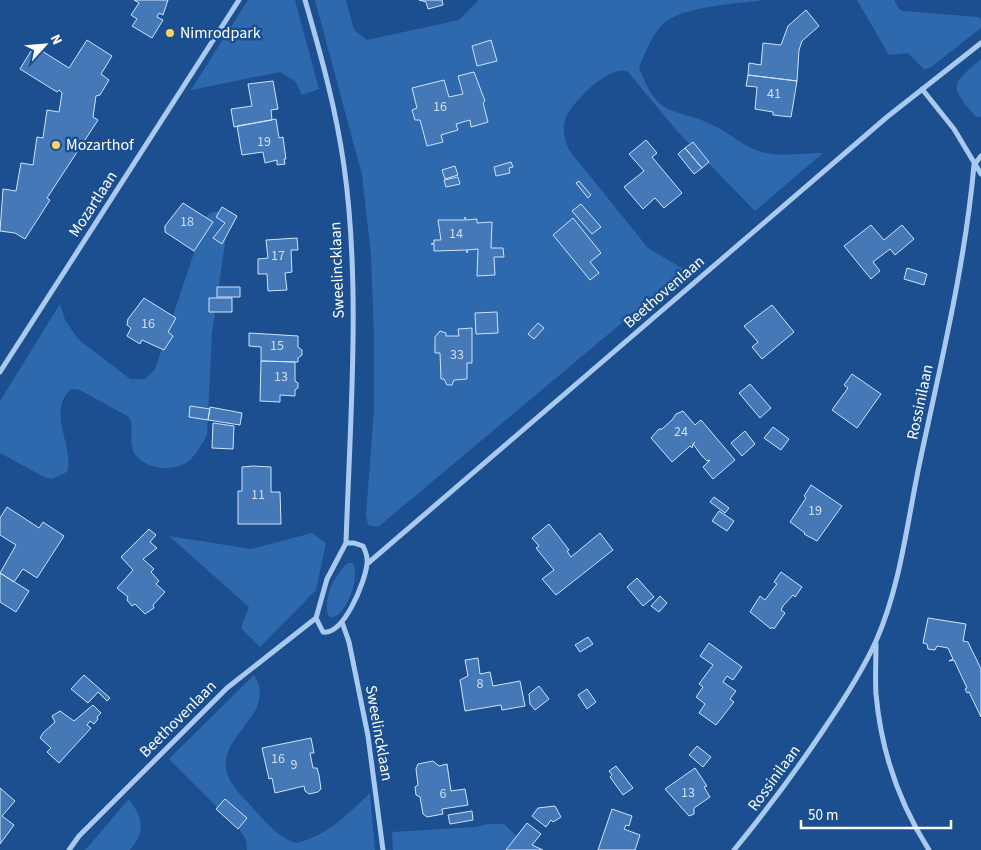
<svg xmlns="http://www.w3.org/2000/svg" width="981" height="850" viewBox="0 0 981 850" font-family="'Source Sans 3',sans-serif">
<rect width="100%" height="100%" fill="#1b4f8f"/>
<path fill="#2e69ad" d="M248,0H295L319,89L302,95L295,81L280,72L191,90Z
M315,0H346L354,30L367,40L459,20L479,0H764C737,4 678,6 661,26C651,38 645,53 639,67C659,122 673,105 715,126C731,134 745,148 762,152C778,157 806,153 823,153L755,211L677,131L628,72C611,62 569,105 565,120C562,131 565,140 569,150L648,248L685,270L378,527L368,525L366,515L374,410V337L371,255L362,175Z
M857,0H894L899,9L903,11L978,17L981,19V28L930,68L924,69L908,53L889,55Z
M981,59V117H976C949,86 950,85 981,59Z
M217,211L223,219L226,236L212,333L207,435C202,444 195,457 186,463C171,472 146,469 136,455C127,444 135,428 129,417L80,390L71,389C46,411 75,449 67,472L52,479L44,477L0,453V401L60,304L65,320L78,339L130,379H145L155,369L206,217L210,213Z
M312,533L326,543L316,590L260,647L241,628L249,607L169,536L251,549Z
M348,563H353C360,578 348,612 332,618L328,615C323,598 335,574 348,563Z
M254,675C278,713 221,733 226,769C228,783 242,796 252,807C265,821 276,836 296,843C327,836 348,814 370,793L375,850H247L246,840L240,830L169,759Z
M129,799C143,819 146,830 130,850H85Z
M487,824H504L531,850H393L392,832L476,827Z"/>
<path fill="#4478b7" stroke="#cfe3fa" d="M134,0H168L163,15L159,13L157,17L163,20L152,38L132,26L137,19L131,15L139,3Z
M419,0H442L443,5L428,9L426,2Z
M806,10L819,26L802,41L799,50L797,81L748,75L749,63L761,65L763,43L781,45L788,26Z
M87,40L112,56L101,74L109,80L100,95L96,96L93,117L98,120L47,198L50,200L25,239L15,233L0,231L3,189L16,191L21,163L33,165L37,137L43,138L47,110L59,112L62,93L59,90L57,92L20,69L34,46L69,68Z
M491,40L497,61L477,66L472,46Z
M474,72L485,101L483,103L488,122L471,127L470,120L456,124L458,130L441,135L443,142L427,146L420,120H415L412,110L417,108L412,88L444,80L449,97L463,94L458,76Z
M748,75L797,81L791,117L773,115V112L755,109L757,87L746,86Z
M273,81L278,109L271,110L272,120L234,127L231,109L252,106L248,84Z
M276,119L279,138L283,137L286,159H284L285,164L277,165V160L265,163L263,152L242,155L237,126Z
M646,140L657,153L652,157L682,193L664,208L655,198L643,209L624,187L644,171L629,154Z
M693,142L709,162L702,168L685,148Z
M685,148L702,168L694,174L678,154Z
M511,162L513,167L509,168L510,173L496,176L494,167Z
M455,166L458,175L445,179L442,170Z
M458,177L460,184L446,187L444,180Z
M579,181L591,195L588,198L576,183Z
M183,203L213,222L194,251L165,232V226Z
M581,204L601,227L592,234L572,211Z
M222,207L237,216L222,244L213,238L225,223L216,217Z
M465,217L466,220L477,219V223L492,222L491,248H503L504,257H494L495,275L477,276L478,249L467,250V253V250L434,251V244H431L434,243V240H441L438,220H465Z
M573,218L601,253L590,262L599,273L590,280L553,235Z
M871,225L884,240L902,225L914,239L895,255L890,249L873,262L880,271L871,279L844,246Z
M297,238L298,250H291L292,272L285,273L287,290L268,291L267,274H258V259L268,258L266,240Z
M907,268L927,274L924,285L904,279Z
M217,287H240V297H217Z
M144,298L176,318L168,332L173,336L164,350L142,340L140,344L127,336L131,328L127,325L128,319Z
M209,298H232V312H209Z
M772,305L794,332L762,359L752,347L758,342L744,326Z
M497,312L498,333L476,334L475,313Z
M538,323L544,328L534,339L528,334Z
M472,328V363H467V379L454,380L452,385H447L444,379H441L440,353H435V337L440,331L446,333V336H459L458,329Z
M249,333L298,336V347L302,350V355L298,358V362L261,361V347L249,346Z
M261,361L295,362V381L298,383V388L295,390V396L280,395V402L260,401Z
M852,374L881,394L857,428L832,410L848,388L844,385Z
M750,384L771,408L760,418L739,393Z
M190,406L210,409L208,420L189,417Z
M210,407L242,413L240,425L208,420Z
M683,411L695,425L701,420L735,460L713,479L703,467L710,460L707,461L702,456L693,444L695,442L693,444L692,448L690,446L672,462L651,438L659,429H662L672,420L676,414Z
M213,423L234,426L233,449L212,448Z
M773,427L789,439L781,450L764,438Z
M745,431L755,444L742,456L731,443Z
M253,466L271,467V492H280L281,524H238V491H242V467Z
M811,485L842,506L817,541L804,534L805,533L790,522L806,498L804,496Z
M714,497L729,508L725,513L710,502Z
M7,507L39,528L43,522L64,536L37,578L23,569L14,582L0,573L16,545L0,535V518Z
M719,511L734,521L727,531L712,521Z
M549,524L569,550L567,551L571,557L600,533L613,550L556,595L542,579L554,570L536,548L539,546L532,538Z
M149,529L156,535L150,542L157,548L143,559L154,569L151,572L159,581L156,584L165,592L153,605L154,608L145,614L135,604L132,606L127,600L128,597L117,588L133,570L121,557Z
M781,572L802,587L795,597L793,595L783,606L781,610L785,613L774,629L772,627L771,629L750,612L760,596L765,600L777,584L774,582Z
M0,573L29,591L16,612L0,602Z
M637,578L654,597L643,606L627,587Z
M660,596L667,603L659,612L651,606Z
M928,618L966,624L963,641L968,642L981,669V717L969,692L967,693L965,689L967,688L954,660L949,661L953,659L948,648L937,646L935,650L928,649L927,644L923,643Z
M588,637L593,644L580,652L575,645Z
M709,643L742,667L733,680L727,676L723,682L736,691L730,699L734,702L716,725L699,713L705,704L696,697L703,687L699,684L713,665L700,656Z
M478,658L480,674L490,672L493,686L520,681L525,706L502,710L501,705L465,711L460,680L468,676L465,660Z
M84,675L110,698L107,701L98,692L88,703L71,689Z
M539,686L549,699L535,710L530,704L529,694Z
M587,689L596,702L587,709L578,695Z
M93,705L101,713L97,717L98,719L94,724L90,721L87,725L91,728L59,763L47,752L51,748L40,738L43,733L55,722L52,716L60,711L74,721Z
M311,738L314,753H310L313,768H317L319,775L321,789L318,792L309,794L305,791L304,786L275,793L272,778L269,779L262,748Z
M697,746L711,757L703,767L689,755Z
M433,761L439,766L447,764L451,791L465,789L468,805L442,809L443,814L427,817L423,814L420,797L416,795L415,787L418,785L416,769L418,764Z
M616,766L633,788L623,795L610,777L612,775L609,771Z
M695,768L707,786L704,787L710,797L694,808V814L689,816L665,789Z
M0,788L15,801L2,816L14,825L0,844Z
M225,799L247,818L238,829L216,809Z
M555,806L561,817L553,822L551,820L546,827L532,816L538,808Z
M612,809L632,816L629,826L626,825L624,829L640,835L635,850H598Z
M472,811L473,820L450,824L448,815Z
M527,823L541,834L532,845L543,850H506Z"/>
<g fill="none" stroke-linecap="round" stroke-linejoin="round">
<path stroke="#a9c9ee" stroke-width="5" d="M305,0C321,55 336,109 344,166C361,286 350,421 346,543
M922,89L954,129L981,174
M974,165L981,156
M0,372L239,0
M346,543H354L363,546C366,552 368,557 367,564C365,582 344,635 323,632L316,618L327,579Z
M367,564L887,117L981,43
M342,622L349,642L368,736L383,850
M876,644C876,660 875,678 876,694C881,750 899,803 929,850
M69,850L79,836L227,688L316,618
M734,850C766,811 796,771 824,729C843,701 862,672 876,641C900,587 907,524 919,466C940,366 965,266 974,165"/>
</g>
<g fill="#ffd166" stroke="#1b4f8f" stroke-width="2">
<circle cx="170" cy="33" r="5"/>
<circle cx="56" cy="145" r="5"/>
</g>
<g text-anchor="middle" dominant-baseline="central" stroke-width="5" stroke-linejoin="round" paint-order="stroke">
<g font-size="14" fill="#d0dded">
<text x="774" y="94">41</text>
<text x="440" y="107">16</text>
<text x="264" y="142">19</text>
<text x="187" y="222">18</text>
<text x="456" y="234">14</text>
<text x="278" y="256">17</text>
<text x="148" y="324">16</text>
<text x="277" y="346">15</text>
<text x="457" y="355">33</text>
<text x="281" y="377">13</text>
<text x="681" y="432">24</text>
<text x="258" y="495">11</text>
<text x="815" y="511">19</text>
<text x="480" y="684">8</text>
<text x="278" y="759">16</text>
<text x="294" y="765">9</text>
<text x="688" y="793">13</text>
<text x="443" y="794">6</text>
</g>
<g font-size="16" fill="#fff" stroke="#1b4f8f" text-anchor="start">
<text x="180" y="33">Nimrodpark</text>
<text x="66" y="145">Mozarthof</text>
</g>
<g font-size="16" fill="#fff" stroke="#1b4f8f">
<text transform="translate(93 204) rotate(-57)">Mozartlaan</text>
<text transform="translate(337 270) rotate(-92)">Sweelincklaan</text>
<text transform="translate(664 292) rotate(-41)">Beethovenlaan</text>
<text transform="translate(920 402) rotate(-78)">Rossinilaan</text>
<text transform="translate(178 719) rotate(-45)">Beethovenlaan</text>
<text transform="translate(379 733) rotate(80)">Sweelincklaan</text>
<text transform="translate(774 778) rotate(-54)">Rossinilaan</text>
</g>
</g>
<g transform="translate(45 45) rotate(64)" stroke="#1b4f8f" stroke-width="4" paint-order="stroke">
<path d="M0-4L9 19L0 12L-9 19Z" fill="#ffffff"/>
<text y="-8" font-size="14" font-weight="bold" text-anchor="middle" fill="#ffffff">N</text>
</g>
<path d="M801 820v8h150v-8" fill="none" stroke="#ffffff" stroke-width="2.5"/>
<text x="808" y="820" font-size="15" fill="#ffffff" stroke="#1b4f8f" stroke-width="4" paint-order="stroke">50 m</text>
</svg>
